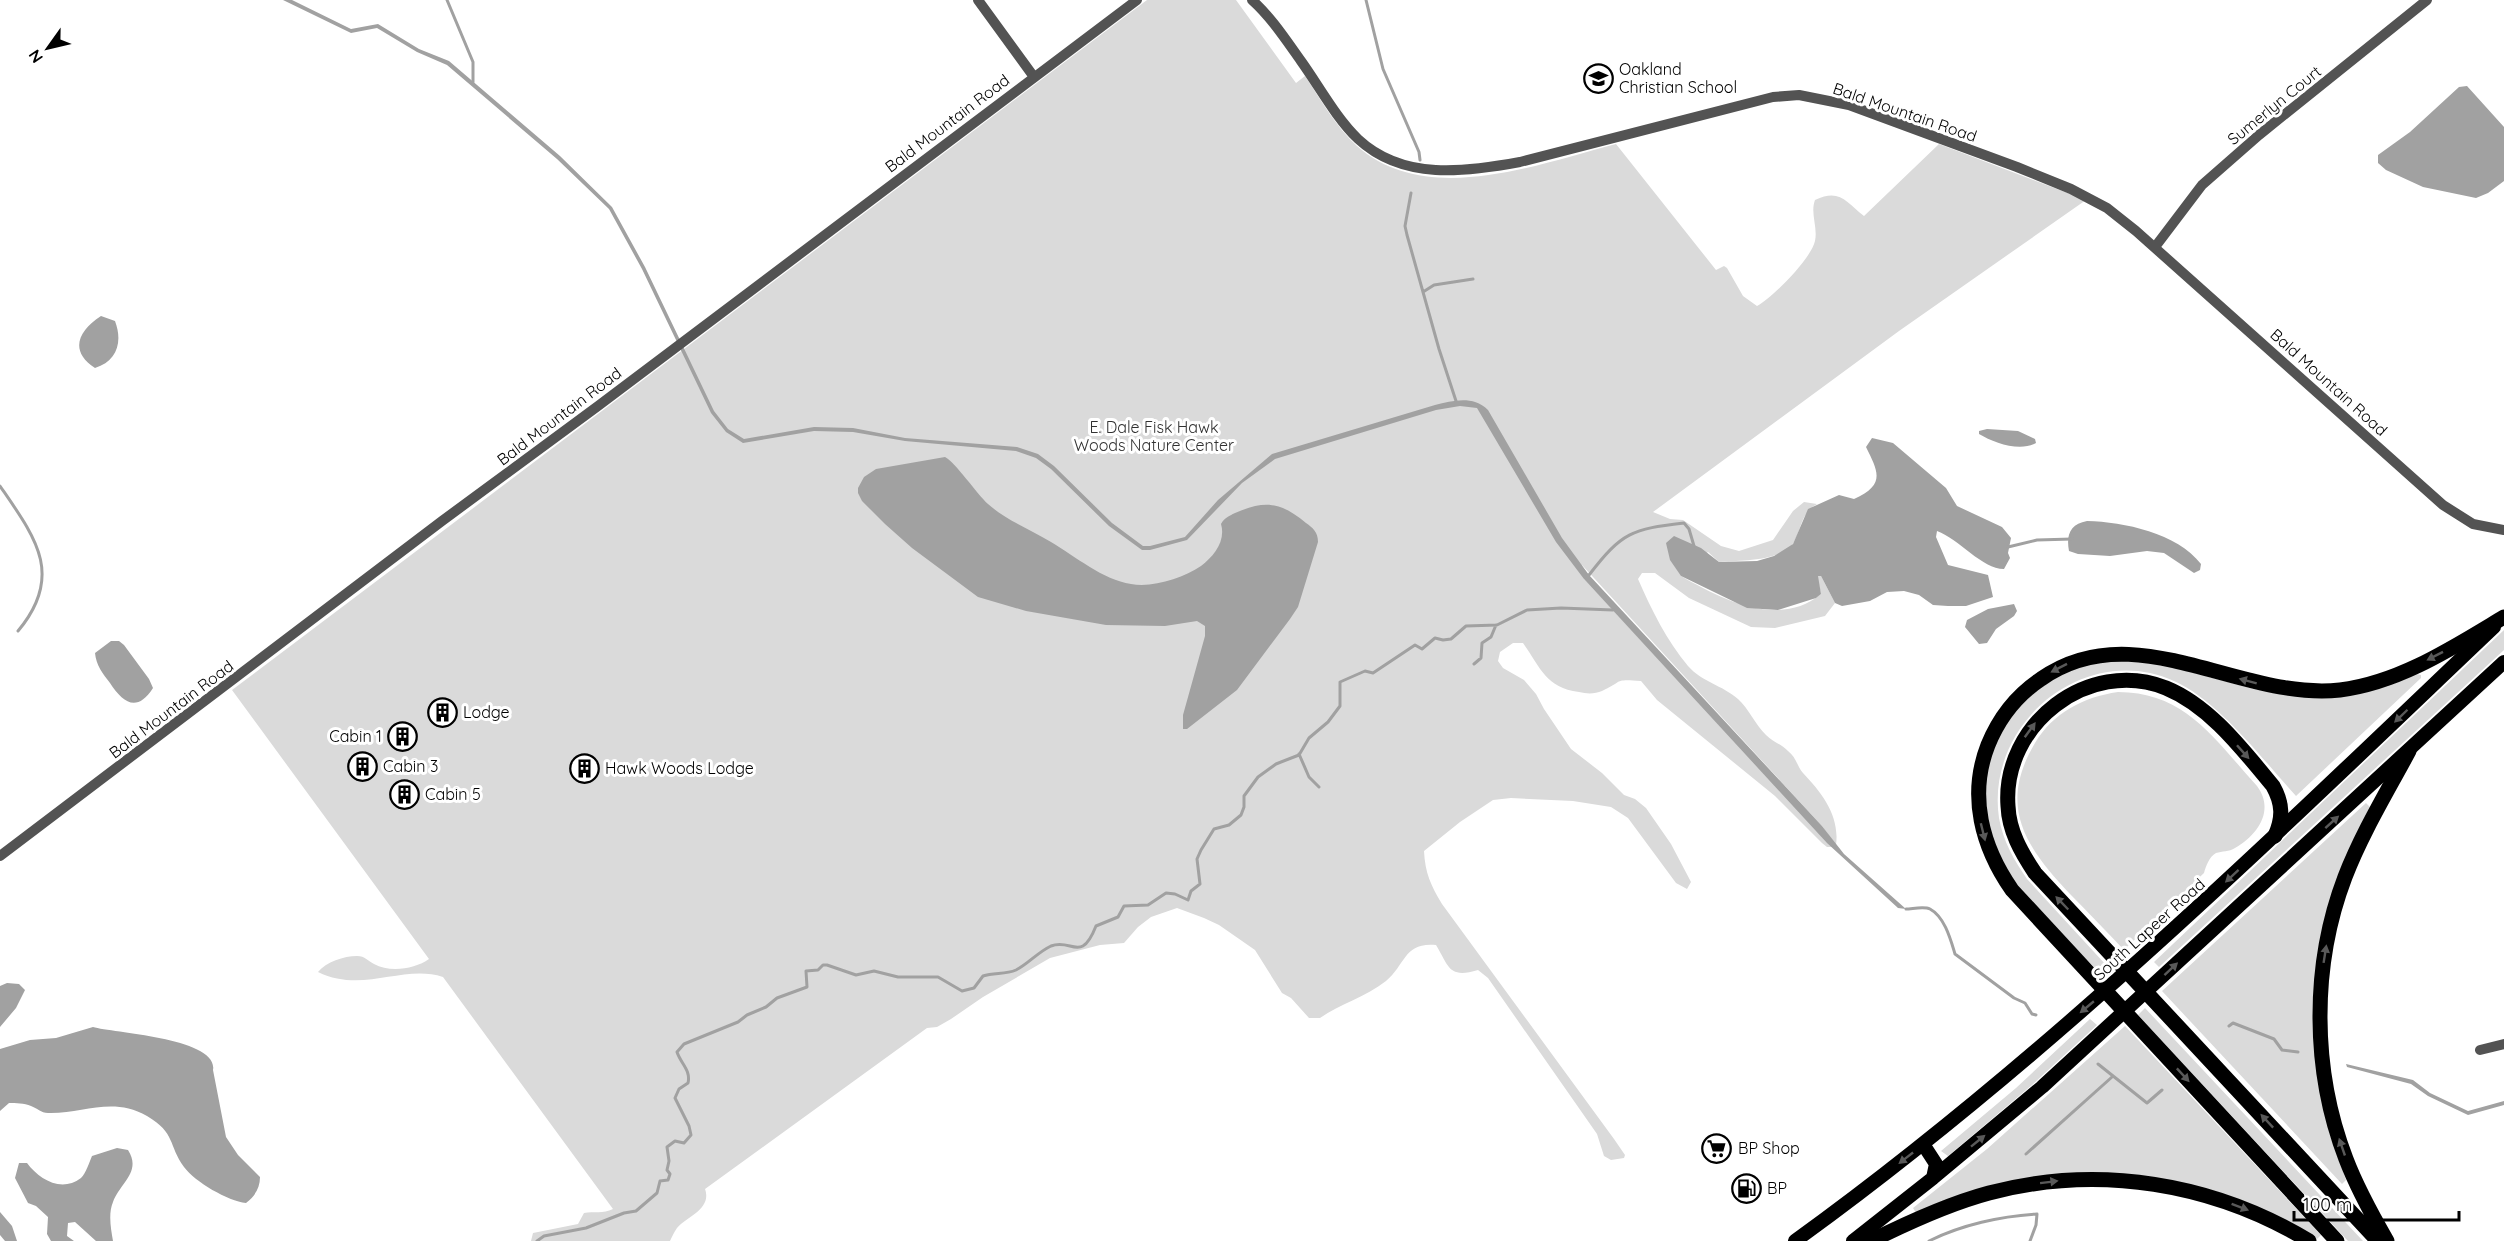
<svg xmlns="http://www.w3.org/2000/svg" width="2504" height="1241" viewBox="0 0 2504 1241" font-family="Quicksand,sans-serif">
<rect width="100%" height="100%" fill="#fff"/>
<path fill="#dadada" d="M1147,0H1236L1296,83L1305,76C1321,100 1336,127 1357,146C1427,208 1538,164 1616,144L1716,270L1724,266L1727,268L1743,296L1757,306C1773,297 1811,259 1815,241C1818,227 1810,213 1815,200C1840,188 1846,202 1864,216L1939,144L2086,200L1899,331L1653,512L1670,519L1683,520L1721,546L1739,551L1773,540L1793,511L1804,502L1817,504C1801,513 1802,527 1794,542C1783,562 1738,560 1719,562L1708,552L1681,576C1721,599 1779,629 1821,594L1817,576H1821L1835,603L1825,616L1775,628L1751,627L1689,598L1655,573H1642L1638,579C1651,609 1667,641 1688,666C1702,682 1722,685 1738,699C1749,709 1755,724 1766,735C1773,742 1781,744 1788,751C1796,757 1797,766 1803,773C1822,793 1840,816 1836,845L1822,826L1582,565L1584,579L1834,847H1827L1822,843L1775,796L1657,700L1641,681C1613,679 1624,681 1602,691C1595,694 1587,694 1579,692C1545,687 1541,668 1523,643H1513L1500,652L1498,661L1503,668L1524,680L1536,694L1544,709L1571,749L1602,773L1624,795L1635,799L1646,808L1671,844L1691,882L1687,889L1676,883L1628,818L1611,807L1573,801L1511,798L1493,800L1460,822L1424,851C1425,873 1431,886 1442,904L1614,1139L1625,1155L1624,1158L1611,1160L1604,1156L1597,1134L1488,978L1478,970C1448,979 1449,966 1436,945C1404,942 1406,964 1386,981C1366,997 1340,1004 1320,1018H1309L1291,998L1282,993L1255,950L1219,925L1204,918L1177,908L1151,917L1138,927L1124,943L1100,945L1050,958L983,997L951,1019L937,1027L927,1028L705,1189C712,1209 688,1216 677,1228C674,1232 672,1237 670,1241H531L533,1233L578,1224L584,1213C594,1211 603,1214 613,1209L443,977C403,964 363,994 318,972C326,962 344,956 357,956C365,956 368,961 374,964C390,973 415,969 429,959L232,690Z
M2504,630V650L2159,967L2154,962Z
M2116,659L2165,665L2253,689L2298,696L2417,674L2421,675V678L2296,796C2263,760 2219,701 2174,681C2085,641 1985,723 1999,818C2003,841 2014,860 2027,879L2106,965L2099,972C2080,953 2061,933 2043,913C2031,901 2018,889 2010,875C1998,856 1989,834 1986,812C1978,756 2015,691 2067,671C2082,665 2100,663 2116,659Z
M2118,692C2186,692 2215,740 2257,786C2275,810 2258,835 2235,848C2229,852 2222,851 2216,853C2209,857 2206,866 2204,873L2124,950C2106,931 2088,912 2070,894C2026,847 1997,807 2035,743C2053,713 2083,697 2118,692Z
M2366,803L2372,809L2316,968L2313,1020L2329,1132L2346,1180L2342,1184L2162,991Z
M2145,1008L2363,1241H2348L2138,1015Z
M2090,1019L2097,1025L2032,1085L1948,1156L1941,1151L2016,1088Z
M2125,1026L2321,1235L2317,1239L2280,1217L2218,1192L2175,1181L2114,1173L1916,1213L1913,1208L1987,1149Z"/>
<path fill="#a1a1a1" d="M283,0H292L351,29L378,24L419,49L449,61L560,156L612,207L645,267L714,411L728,429L744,439L814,427L853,428L905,438L1017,447L1038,454L1054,466L1112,523L1143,546H1150L1185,537L1218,500L1272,454L1435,405C1453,401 1472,395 1488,410L1562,538L1589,575L1822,826L1844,854L1906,909L1898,908L1827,843L1584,579L1556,542L1477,408L1460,406L1436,410L1275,459L1242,483L1187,540L1150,550H1142L1109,526L1051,469L1036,458L1016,451L905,441L853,432L814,431L743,443L726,432L711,413L642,269L609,209L557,159L447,65L417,52L377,28L351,33Z
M2467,86L2504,127V181L2488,193L2476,198L2423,187L2386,170L2378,163V155L2410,132L2459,87Z
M101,316L115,321C123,342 117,361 95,368C69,351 78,331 101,316Z
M1987,429L2018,431L2035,439L2036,443C2020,452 1994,443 1979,434V431Z
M1872,438L1893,443L1946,488L1957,506L2002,527L2011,538L2008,553L2010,558L2004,569C1982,569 1959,539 1937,531L1936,537L1948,565L1988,575L1993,597L1966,606H1948L1933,605L1919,595L1904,591L1887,592L1870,601L1842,606L1835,603L1821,576H1818L1821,594L1816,598L1778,610L1747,608L1681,576L1670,560L1666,543L1674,536L1701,548L1719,562L1757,561L1774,556L1793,544L1808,509L1839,495L1854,499C1885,485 1879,473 1866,447Z
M945,457C955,462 977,494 988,504C1006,520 1031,530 1051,542C1075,556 1103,580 1131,584C1153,588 1183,578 1201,566C1214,556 1226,541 1221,524C1224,518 1229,516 1235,513C1265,500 1281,502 1306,523C1313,528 1318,532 1318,542L1298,607L1290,619L1237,690L1187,729H1183V715L1205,636V626L1197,621L1165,626L1106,625L1026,611L978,597L912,548L885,524L862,501L858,493V488L864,477L876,469Z
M2087,521C2124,522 2177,533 2201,564L2200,570L2194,573L2164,553L2147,551L2110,556L2078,554L2069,551C2066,535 2070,524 2087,521Z
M2014,604L2017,611L2014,616L1996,629L1987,643L1979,644L1965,627L1967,620L1988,609Z
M111,641H119L124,645L149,679L153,688C137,713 123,703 110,683C103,674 96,665 95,653Z
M7,983L19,984L25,990L16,1008L0,1027V986Z
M93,1027C113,1033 219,1038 213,1070L226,1137L238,1155L260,1177C260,1188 255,1196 246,1203C228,1201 195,1182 184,1167C168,1145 176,1133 147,1116C112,1096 83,1114 48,1113C41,1113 37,1108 31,1106C24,1103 16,1103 9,1103L0,1111V1049L30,1040L56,1038Z
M2346,1064L2413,1080L2430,1093L2468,1111L2504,1101V1105L2468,1115L2428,1096L2411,1084L2347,1067Z
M117,1148L128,1150C142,1172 120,1183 113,1202C108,1214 111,1229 113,1241H96L75,1222L68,1223L67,1236L74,1241H51L47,1234L48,1217L36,1206L28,1203L15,1178L19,1163H27C39,1179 61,1193 81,1178C86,1173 89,1163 92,1156Z
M0,1212L12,1226L17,1241H5L0,1235Z"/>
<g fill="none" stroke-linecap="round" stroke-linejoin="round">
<path stroke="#a1a1a1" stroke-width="3" d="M447,0L473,62V82
M1366,0L1383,69L1419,152L1420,160
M1411,193L1405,226L1407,235L1439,349L1456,401
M1423,292L1434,285L1473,279
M0,486C35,537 65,575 18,631
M2008,547L2037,540L2072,539
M1589,575C1622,532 1632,529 1684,523L1689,529L1694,546
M1474,664L1481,658L1482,643L1491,637L1496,625
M1299,754L1309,777L1319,787
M1906,909C1912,909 1924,906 1930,909C1945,917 1951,941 1955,954L2014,998L2025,1003L2032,1014L2036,1015
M2229,1026L2233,1023L2274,1039L2282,1050L2298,1052
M2098,1064L2147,1103L2162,1090
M2026,1154L2112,1077
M537,1241L544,1236L586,1228L624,1213L636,1211L657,1193L660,1181L668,1180L670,1174L667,1170L669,1161L667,1147L675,1141L684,1143L691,1135L689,1126L675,1098L679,1089L688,1083C691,1070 681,1064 677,1052L684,1044L738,1022L747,1015L766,1007L777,998L807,987L806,971L818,970L823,965H827L856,975L874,971L898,977H938L962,991L974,988L983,976C994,972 1005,975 1016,970C1028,964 1038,952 1051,946C1072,938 1081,964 1096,926L1118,917L1124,906L1148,905L1166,893L1175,894L1188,900L1191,891L1200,884L1197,859L1201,850L1214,829L1229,825L1241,815L1244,807V796L1258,777L1276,764L1299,755L1309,738L1328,722L1340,706V682L1365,671L1373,673L1415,645L1422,649L1435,638L1443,640L1451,639L1466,626L1497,625L1527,610L1561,608L1613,610
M1929,1241C1961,1225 2001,1216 2037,1214L2036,1225L2030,1241"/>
<path stroke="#535353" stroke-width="10" d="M978,0L1034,77
M1252,0C1271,17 1286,40 1301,61C1319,86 1336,118 1358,139C1403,181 1466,172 1520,162L1773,97L1799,95L1849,105L2017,167L2071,189L2107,208L2136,231L2443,505L2473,524L2504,530
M2155,247L2202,185L2259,135L2427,0
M0,856L442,521L598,406L1137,0
M2480,1050L2504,1044"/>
<path stroke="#000" stroke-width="14" d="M1923,1144L1936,1164L1933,1178
M1795,1241C2047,1059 2269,841 2494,627
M1853,1241L1933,1178L2042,1087L2504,662"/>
<path stroke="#000" stroke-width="15" d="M2275,836C2283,818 2283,804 2273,786C2243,750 2210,706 2166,688C2088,657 2002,725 2008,806C2009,831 2021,852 2035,873L2378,1241
M1871,1241C1909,1222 1948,1204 1989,1193C2099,1164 2213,1183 2309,1241
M2337,1241L2012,890C1982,847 1968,796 1988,745C1999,718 2017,695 2041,679C2135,613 2238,701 2340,690C2399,683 2454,647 2504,617
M2387,1241C2372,1215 2357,1188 2346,1159C2312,1071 2311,966 2345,877C2362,833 2387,792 2409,751"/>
</g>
<defs><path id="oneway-solid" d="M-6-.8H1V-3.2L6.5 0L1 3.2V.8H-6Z" transform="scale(1.5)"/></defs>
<g fill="#595959">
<use href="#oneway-solid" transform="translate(2435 656) rotate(153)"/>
<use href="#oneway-solid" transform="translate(2059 668) rotate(153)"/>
<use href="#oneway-solid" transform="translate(2248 681) rotate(-165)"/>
<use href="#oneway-solid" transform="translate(2401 716) rotate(136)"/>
<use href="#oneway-solid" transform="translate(2030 730) rotate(-54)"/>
<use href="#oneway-solid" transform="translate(2243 752) rotate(48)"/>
<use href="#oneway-solid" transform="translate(2332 822) rotate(-42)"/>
<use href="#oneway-solid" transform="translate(1983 832) rotate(76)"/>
<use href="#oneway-solid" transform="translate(2232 876) rotate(137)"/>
<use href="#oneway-solid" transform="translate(2062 903) rotate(-134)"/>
<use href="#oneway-solid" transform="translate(2325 954) rotate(-81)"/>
<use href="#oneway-solid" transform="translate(2171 969) rotate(-43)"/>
<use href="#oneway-solid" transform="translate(2087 1007) rotate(140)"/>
<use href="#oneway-solid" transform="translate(2183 1075) rotate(47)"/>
<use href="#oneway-solid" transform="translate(2267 1121) rotate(-133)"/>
<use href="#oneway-solid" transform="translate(1978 1141) rotate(-39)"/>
<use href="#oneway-solid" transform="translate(2342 1147) rotate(-109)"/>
<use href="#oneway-solid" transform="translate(1906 1158) rotate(142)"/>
<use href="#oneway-solid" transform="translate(2049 1182) rotate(-7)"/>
<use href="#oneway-solid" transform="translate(2240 1207) rotate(21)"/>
</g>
<defs>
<symbol id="school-ring" viewBox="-11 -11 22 22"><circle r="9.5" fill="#fff" stroke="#000" stroke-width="1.5"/><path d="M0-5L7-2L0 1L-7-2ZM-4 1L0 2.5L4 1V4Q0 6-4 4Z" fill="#000"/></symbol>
<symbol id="building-ring" viewBox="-11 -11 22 22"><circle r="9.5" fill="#fff" stroke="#000" stroke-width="1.5"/><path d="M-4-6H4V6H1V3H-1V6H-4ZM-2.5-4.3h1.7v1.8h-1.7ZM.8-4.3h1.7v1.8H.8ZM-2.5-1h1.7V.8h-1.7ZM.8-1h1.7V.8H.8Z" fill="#000"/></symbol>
<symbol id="supermarket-ring" viewBox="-11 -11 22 22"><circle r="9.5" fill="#fff" stroke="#000" stroke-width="1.5"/><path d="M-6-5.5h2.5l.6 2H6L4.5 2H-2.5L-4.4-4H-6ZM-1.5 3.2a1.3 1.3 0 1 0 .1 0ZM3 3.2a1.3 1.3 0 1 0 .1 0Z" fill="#000"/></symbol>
<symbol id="fuel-ring" viewBox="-11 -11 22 22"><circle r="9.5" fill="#fff" stroke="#000" stroke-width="1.5"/><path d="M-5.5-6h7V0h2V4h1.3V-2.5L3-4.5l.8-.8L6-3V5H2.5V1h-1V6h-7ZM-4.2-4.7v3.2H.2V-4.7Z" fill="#000"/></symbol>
</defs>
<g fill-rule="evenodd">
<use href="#school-ring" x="1582" y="62" width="33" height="33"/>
<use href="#building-ring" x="426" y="696" width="33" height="33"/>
<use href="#building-ring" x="386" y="720" width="33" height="33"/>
<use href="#building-ring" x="346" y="750" width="33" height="33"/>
<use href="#building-ring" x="568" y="752" width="33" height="33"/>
<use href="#building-ring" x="388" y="778" width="33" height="33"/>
<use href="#supermarket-ring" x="1700" y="1132" width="33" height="33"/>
<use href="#fuel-ring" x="1730" y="1172" width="33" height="33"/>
</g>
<g text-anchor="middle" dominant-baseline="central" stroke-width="6" stroke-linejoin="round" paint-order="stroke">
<g font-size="16" fill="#000" stroke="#fff" text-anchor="start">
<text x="1619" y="69">Oakland<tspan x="1619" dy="18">Christian School</tspan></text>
<text x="463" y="712">Lodge</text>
<text x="382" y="736" text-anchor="end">Cabin 1</text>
<text x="383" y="766">Cabin 3</text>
<text x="605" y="768">Hawk Woods Lodge</text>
<text x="425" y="794">Cabin 5</text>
<text x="1738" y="1148">BP Shop</text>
<text x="1767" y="1188">BP</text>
</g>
<g font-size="16" fill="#000" stroke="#fff">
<text transform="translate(2274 105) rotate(-39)">Sumerlyn Court</text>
<text transform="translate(1905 112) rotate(19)">Bald Mountain Road</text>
<text transform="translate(947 123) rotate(-37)">Bald Mountain Road</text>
<text transform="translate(2329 382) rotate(42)">Bald Mountain Road</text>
<text transform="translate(559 416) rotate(-37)">Bald Mountain Road</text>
<text transform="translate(171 709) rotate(-37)">Bald Mountain Road</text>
<text transform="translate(2149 929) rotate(-42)">South Lapeer Road</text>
</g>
<g font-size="16" fill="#313131" stroke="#fff">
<text x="1154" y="427">E. Dale Fisk Hawk<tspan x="1154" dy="18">Woods Nature Center</tspan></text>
</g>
</g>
<g transform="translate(48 48) rotate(236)" stroke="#ffffff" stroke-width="4.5" paint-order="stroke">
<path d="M0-4.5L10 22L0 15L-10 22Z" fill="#000000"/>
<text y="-9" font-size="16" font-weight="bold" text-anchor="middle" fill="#000000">N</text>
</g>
<path d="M2294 1211v9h165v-9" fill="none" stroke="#000000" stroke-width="3"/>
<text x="2303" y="1211" font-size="18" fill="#000000" stroke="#ffffff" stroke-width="4.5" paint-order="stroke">100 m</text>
</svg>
